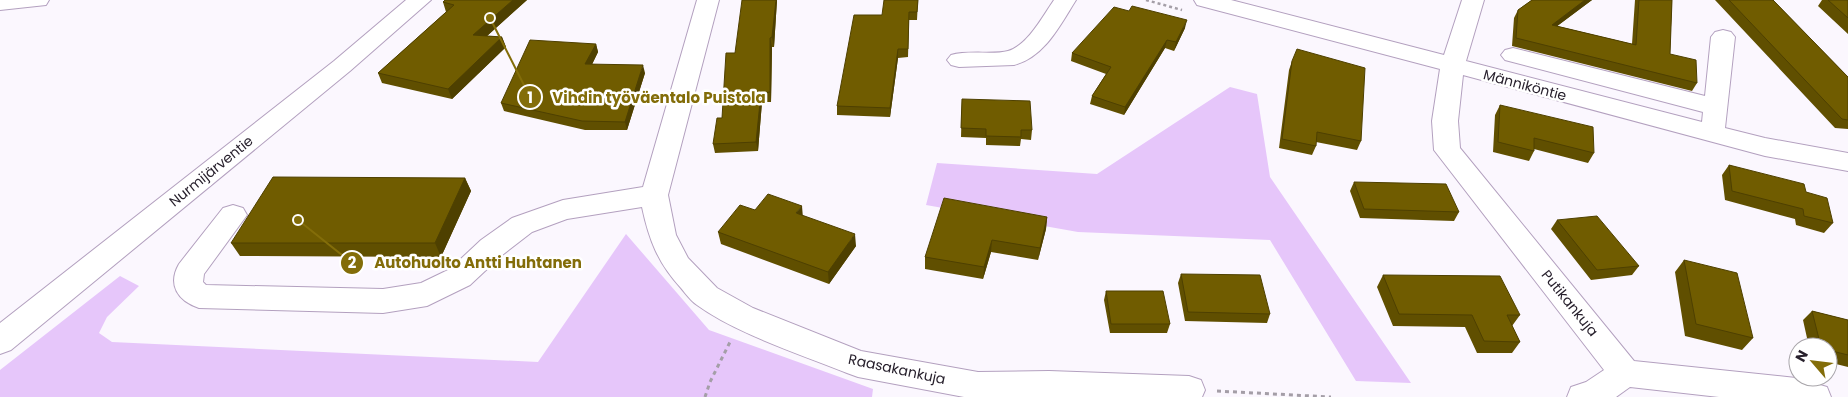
<svg xmlns="http://www.w3.org/2000/svg" width="1848" height="397" viewBox="0 0 1848 397" font-family="Poppins,sans-serif">
<rect width="100%" height="100%" fill="#fbf7fe"/>
<path fill="#e6c6fa" d="M1230,87L1257,94L1270,177L1411,383L1356,381L1270,240L1078,232L926,205L937,163L1097,174Z
M626,234L709,330L873,389L872,397H0V370L120,276L139,286L107,317L99,333L112,342L538,362Z"/>
<g fill="none" stroke-linecap="round" stroke-linejoin="round">
<defs>
<path id="minor" d="M0,0H49L46,5L0,10Z
M406,0H431L350,71L11,350L0,354V323L334,61Z
M697,0H719L668,195L676,235L688,258L717,288L753,308L861,351L978,372L1049,371L1189,376L1201,380L1205,390L1202,397H964L858,377L847,373C800,354 737,334 697,305C691,301 686,294 681,288C658,263 649,240 642,207L567,219L532,232L501,256L470,285L427,306L383,313L199,308C178,301 167,285 179,264L223,208L233,205L243,208L247,215L204,274L203,282L206,285L383,289L421,283L450,269L481,240L512,218L563,200L643,187Z
M1054,0H1076C1060,25 1045,57 1014,65L959,67L951,65L947,60L951,55C968,50 994,55 1008,51C1028,45 1043,16 1054,0Z
M1194,0H1231L1444,55L1462,0H1484L1466,61L1702,122L1703,112L1505,60L1501,55L1505,50L1513,48L1705,96L1711,37L1715,32L1723,30L1731,32L1735,37L1725,128L1765,138L1848,153V171L1765,156L1463,75L1458,121L1460,148L1634,361L1796,378L1827,387L1831,397H1719L1630,387L1616,397H1567L1571,387L1586,382L1604,370L1434,150L1432,121L1440,69L1197,5Z"/>
</defs>
<use href="#minor" stroke="#b3a0bf" stroke-width="2"/>
<path stroke="#a49ea7" stroke-width="2.5" stroke-dasharray="3 3" stroke-linecap="butt" d="M1146,0L1182,10"/>
<path stroke="#a49ea7" stroke-width="3" stroke-dasharray="4 4" stroke-linecap="butt" d="M1217,391L1331,397
M705,397L710,382L731,340"/>
<use href="#minor" fill="#fff" fill-rule="evenodd"/>
</g>
<path fill="#604f00" d="M445,0H527L487,36L502,37L506,47L452,99L382,83L378,73L446,12L443,2Z
M777,0L774,47H772L771,102H762L758,151L715,153L713,144L722,118L735,53Z
M918,0L917,20H909L908,57L898,58L890,117L837,115V106L882,15Z
M1532,0H1592L1557,26L1632,44L1635,0H1672L1670,54L1697,83L1692,91L1512,46L1514,18L1518,10Z
M1715,0H1773L1848,77V129L1835,128Z
M1822,0H1848V34L1818,6Z
M1129,11L1185,28L1174,51L1165,48L1124,115L1090,104L1092,96L1106,74L1071,61L1072,53Z
M596,44L598,52L592,64L645,73L627,130H585L504,111L501,103Z
M1292,61L1361,141L1357,150L1316,142V146L1312,155L1279,148L1289,70Z
M962,99L1032,130L1031,140L1021,139L1020,146L986,145V138L961,137Z
M1500,105L1594,153L1588,163L1534,149V151L1529,161L1493,152L1495,115Z
M1729,165L1806,192L1833,223L1824,233L1796,225L1795,219L1725,200L1722,175Z
M465,178L471,191L441,257L240,256L231,243Z
M1354,182L1459,212L1454,221L1360,218L1350,191Z
M755,210L803,216L856,246L829,284L721,244L718,232Z
M1047,217L1046,229L1038,260L991,252L983,279L925,269V257Z
M1557,220L1639,266L1632,275L1591,280L1551,229Z
M1684,260L1753,338L1742,350L1685,336L1675,272Z
M1181,274L1270,314L1267,323L1185,321L1178,283Z
M1383,275L1520,315L1512,326L1520,342L1512,353H1477L1465,327L1393,326L1377,287Z
M1106,291L1170,324L1167,333H1110L1104,300Z
M1812,311L1848,320V367L1828,362V347H1809L1803,320Z"/>
<path fill="#4e4000" d="M513,0H527L477,45L473,35Z
M776,0H777L774,47L772,37Z
M1585,0H1592L1548,33L1552,25Z
M1187,20L1185,28L1174,51L1176,42Z
M502,37L506,47L452,99L448,89Z
M770,38L772,47L771,102L770,92Z
M1167,40L1165,48L1124,115L1125,107Z
M596,44L598,52L588,73L585,64Z
M898,49V58L890,117V108Z
M643,65L645,73L627,130L625,122Z
M761,93L762,102L758,151L756,142Z
M465,178L471,191L441,257L435,243Z
M802,206L803,218L796,213Z
M1047,217L1046,229L1038,260L1040,248Z
M855,234L856,246L829,284L828,272Z
M992,240L991,252L983,279L984,267Z"/>
<path fill="#705c00" stroke="#4e4000" d="M445,0H513L473,35L502,37L448,89L378,73L454,5L443,2Z
M742,0H776L772,37L770,38V92L761,93L756,142L713,144L717,118H722L726,53H735Z
M884,0H918L917,12H909L908,49H898L890,108L837,106L854,15H882Z
M1532,0H1585L1552,25L1636,45L1639,0H1672L1670,54L1696,60L1697,83L1516,38L1518,10Z
M1729,0H1773L1848,77V120L1842,119Z
M1828,0H1848V18Z
M1132,6L1187,20L1176,42L1167,40L1125,107L1092,96L1111,67L1072,53L1114,7L1129,11Z
M530,40L596,44L585,64L643,65L625,122L582,121L501,103Z
M1297,49L1365,68L1361,141L1317,132L1316,146L1282,139L1292,61Z
M962,99L1030,101L1032,130H1021V137L986,136V129L961,128Z
M1500,105L1593,127L1594,153L1534,138V151L1498,142Z
M1729,165L1804,184L1806,192L1827,198L1833,223L1804,216L1803,209L1732,191Z
M273,177L465,178L435,243H231Z
M1354,182L1446,184L1459,212L1364,209Z
M768,194L802,206L796,213L855,234L828,272L718,232L740,205L755,210Z
M944,198L1047,217L1040,248L992,240L984,267L925,257Z
M1597,216L1639,266L1597,270L1557,220Z
M1684,260L1737,273L1753,338L1696,324Z
M1181,274L1260,275L1270,314L1188,312Z
M1383,275L1500,276L1520,315H1507L1520,342L1484,341L1472,315L1399,314Z
M1106,291H1163L1170,324H1111Z
M1812,311L1848,320V355L1828,350V347H1821Z"/>
<g text-anchor="middle" dominant-baseline="central" stroke-width="5" stroke-linejoin="round" paint-order="stroke">
<g font-size="14" fill="#28212d" stroke="#fff">
<text transform="translate(1525 85) rotate(15)">Männiköntie</text>
<text transform="translate(211 171) rotate(-39)">Nurmijärventie</text>
<text transform="translate(1570 303) rotate(51)">Putikankuja</text>
<text transform="translate(897 369) rotate(12)">Raasakankuja</text>
</g>
</g>
<path fill="none" stroke="#836d09" stroke-width="2" d="M490 18L530 97M298 220L352 263"/>
<g fill="#836d09" stroke="#fff" stroke-width="2">
<circle cx="490" cy="18" r="5"/>
<circle cx="298" cy="220" r="5"/>
<circle cx="530" cy="97" r="12"/>
<circle cx="352" cy="263" r="12"/>
</g>
<g font-size="15" text-anchor="middle" font-weight="bold" fill="#fff">
<text x="530" y="103">1</text>
<text x="352" y="268">2</text>
</g>
<g font-size="15" text-anchor="middle" font-weight="bold" fill="#836d09" stroke="#fff" stroke-width="5" stroke-linejoin="round" paint-order="stroke">
<text x="659" y="103">Vihdin työväentalo Puistola</text>
<text x="478" y="268">Autohuolto Antti Huhtanen</text>
</g>
<g transform="translate(1813 362) rotate(298)"><circle r="24" fill="#ffffff" stroke="#a9a6ab"/>
<path d="M0-4L9 19L0 12L-9 19Z" fill="#836d09"/>
<text y="-8" font-size="14" font-weight="bold" text-anchor="middle" fill="#28212d">N</text>
</g>
</svg>
